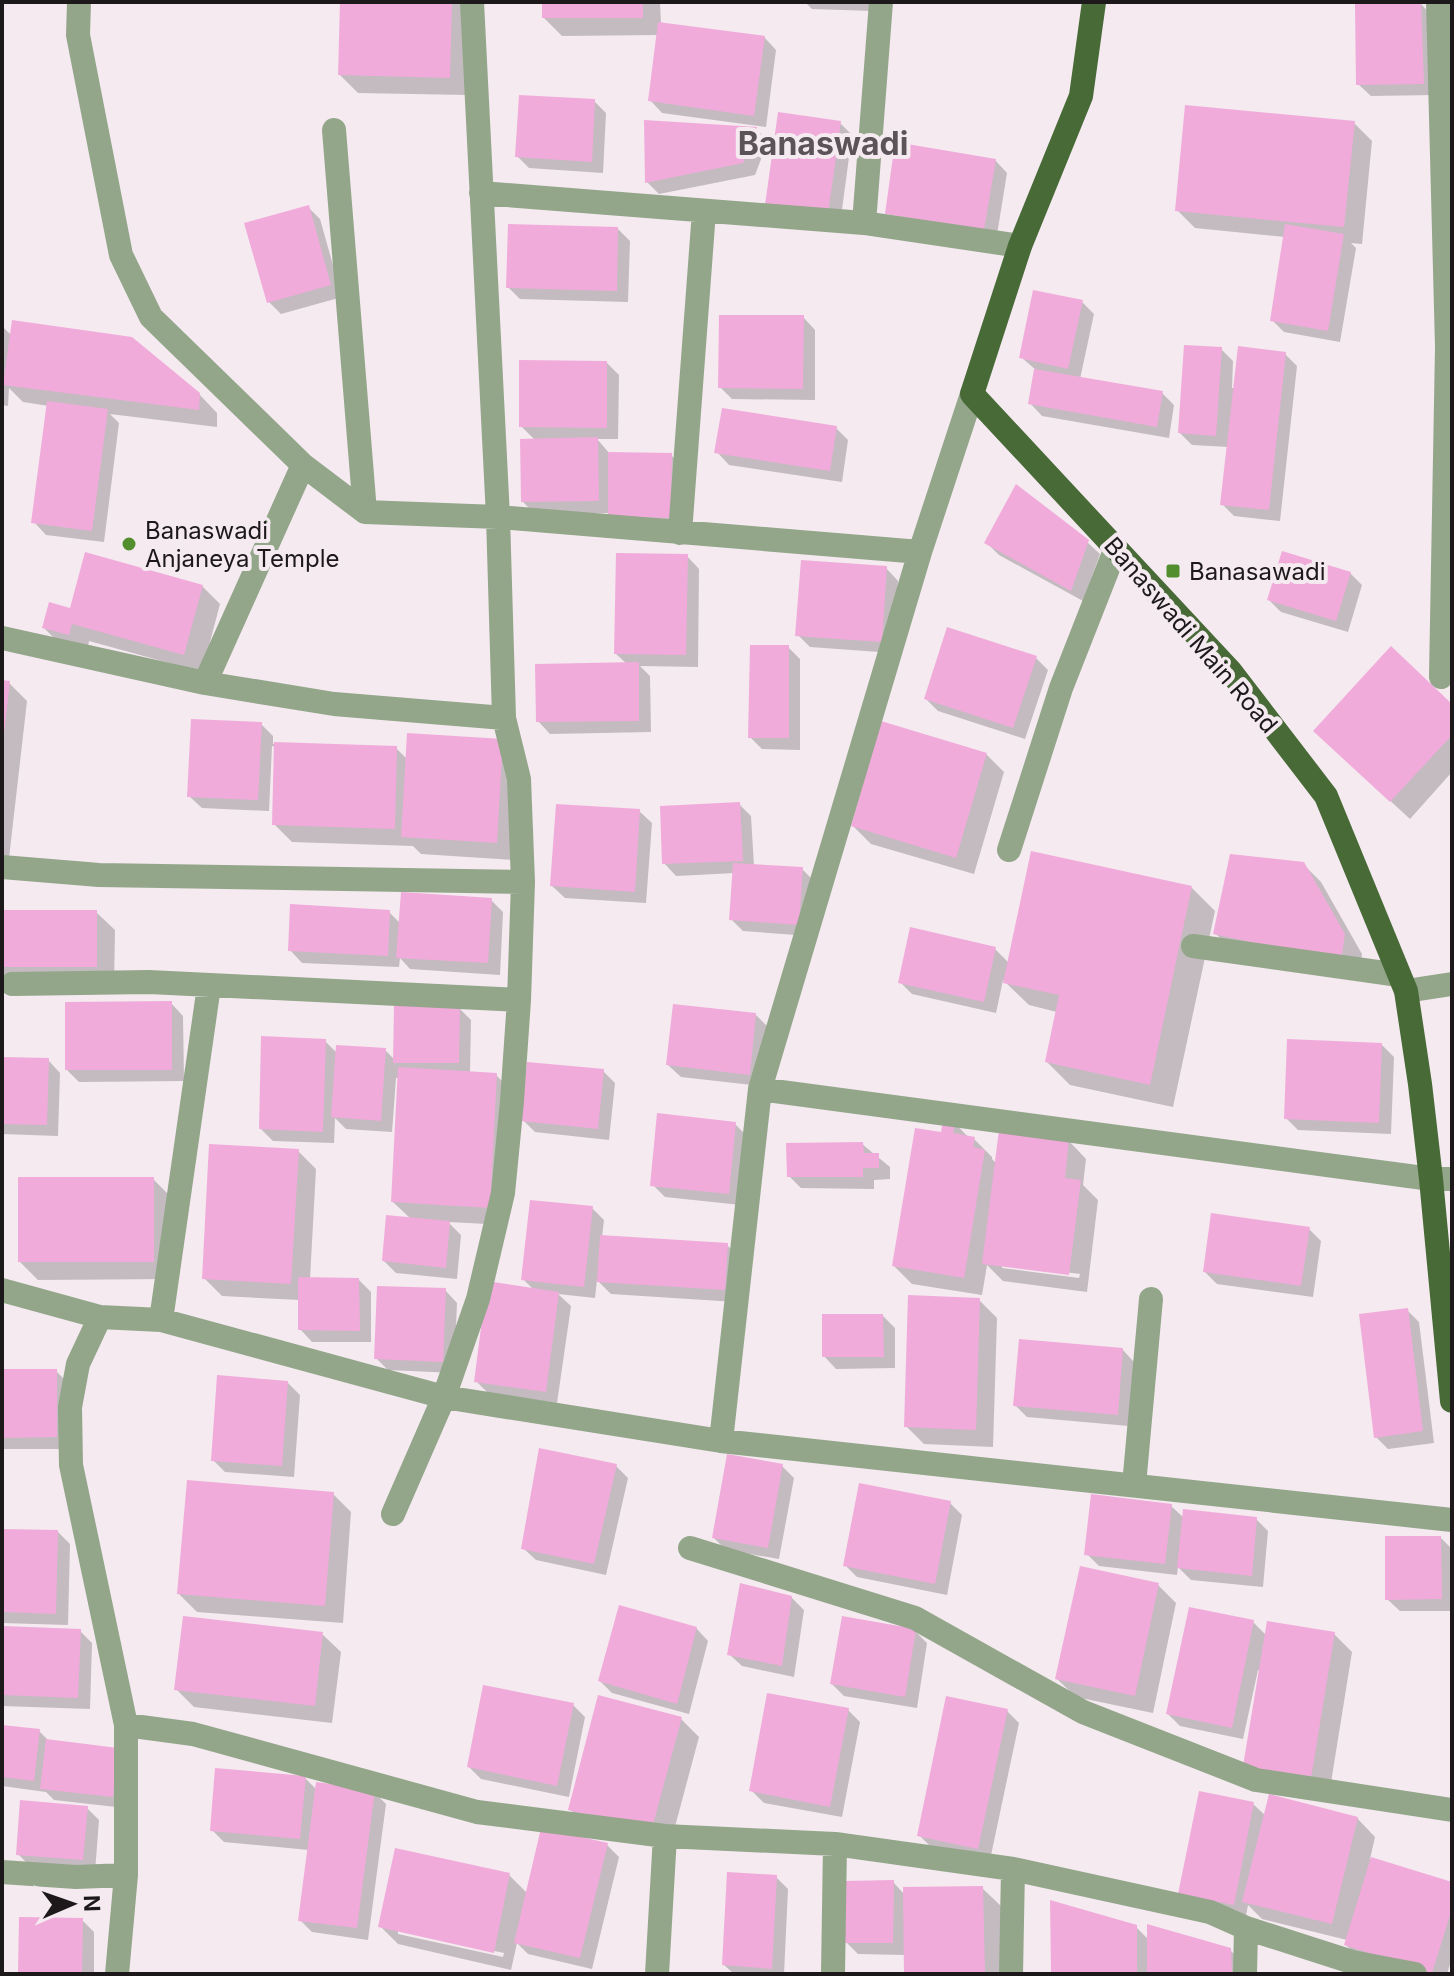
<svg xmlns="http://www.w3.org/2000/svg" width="1454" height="1976" viewBox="0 0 1454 1976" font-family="Inter,sans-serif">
<rect width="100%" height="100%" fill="#f4eaf0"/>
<path fill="#0003" fill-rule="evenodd" d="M342,2H470L468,95L358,93L340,75Z
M544,2H660L661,24L764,37L776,50L766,127L662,113L650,100L658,35L562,36L544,18Z
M805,2H873V11L812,9Z
M1421,4L1433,17L1435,95L1371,96L1358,84Z
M594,101L606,113L603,173L529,168L517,156Z
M780,114L840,123L852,135L839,232Z
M1354,123L1372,141L1362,244L1351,243L1356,248L1340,342L1284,332L1272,320L1285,237L1195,228L1177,210Z
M756,129L768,141L755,175L659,194L647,182Z
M897,145L995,160L1007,173L996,241Z
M308,207L320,219L342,297L281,314L269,302Z
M618,229L630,241L628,302L520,299L508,287Z
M1082,302L1094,314L1080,379L1162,393L1174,405L1169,438L1042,416L1030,403L1036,370L1021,357Z
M803,317L815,330V400L732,399L720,387Z
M2,326L12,336L199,394L217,413V427L110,414L119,423L104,542L46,535L34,522L49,406L23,402L9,388L8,406L2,405Z
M1221,349L1233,361L1232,388H1235L1285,354L1297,366L1280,521L1234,516L1222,504L1229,447L1192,445L1180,433Z
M607,363L619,375L618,439H597L610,454L671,455L683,467L682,529L610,513L535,514L523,502L535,440L521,426Z
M836,428L848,440L842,482L729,465L717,452Z
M1087,542L1100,554L1083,601L999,555L987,543Z
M687,556L699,569L698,667L640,666L650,676L651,732L550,734L538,721L627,664L616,654Z
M886,568L898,581L893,653L810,647L798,635Z
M1350,573L1362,585L1348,632L1281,612L1269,600Z
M202,586L220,604L202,672L89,641L87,652L62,646L44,628L71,611Z
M788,647L800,659V750L762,749L750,737Z
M1036,658L1048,670L1025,739L938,711L926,699Z
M2,682L9,683L27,701L8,867H2Z
M1452,707V772L1410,819L1334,749Z
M261,724L273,736V744L396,748L407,759H521L514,860L421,854L413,846L292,842L274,824L276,747L272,746L269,811L202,808L189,796Z
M986,754L1004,772L974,874L871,844L853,826Z
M739,804L751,816L754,866L802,869L814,881L810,936L743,931L731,919L735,873L676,876L664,863Z
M639,811L652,823L646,903L565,898L552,886Z
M1303,864L1321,882L1362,954L1359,978L1233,951L1215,933Z
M1192,888L1215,911L1173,1107L1070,1085L1047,1062L1057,1012L1029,1005L1003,980L996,1013L912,994L900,982L995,949L1009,963Z
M491,900L503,912L500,975L410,969L400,958L399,967L302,963L290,950L389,912L400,923Z
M2,912H96L115,930L114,984H2Z
M171,1003L183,1016L184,1081L79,1082L67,1070Z
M459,1008L471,1020L470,1073L496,1075L514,1093L507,1225L448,1222L461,1235L457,1279L396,1273L384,1261L411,1219L393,1202L400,1078H396L392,1132L346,1129L335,1118L334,1143L273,1141L261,1129L325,1041L337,1053L385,1050L395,1060Z
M756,1015L768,1027L761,1086L681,1077L668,1065Z
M1382,1045L1394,1057L1391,1134L1298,1130L1286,1118Z
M2,1059L48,1060L60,1073L58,1136L2,1134Z
M603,1071L615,1083L609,1140L535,1132L523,1120Z
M954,1122L969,1138L974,1139L992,1157V1159L997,1164L1068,1140L1086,1159L1083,1185L1098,1200L1087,1292L1003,1281L987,1265L982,1295L912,1284L894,1266ZM1002,1264L1080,1274L1079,1278L1002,1268Z
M735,1124L747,1136L741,1205L665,1197L653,1185Z
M862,1144L890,1167V1179L874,1180V1189L801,1188L789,1176Z
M298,1151L316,1169L310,1279L359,1280L371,1292V1342H312L300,1329V1300L222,1296L204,1278Z
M153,1179L171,1197V1279L38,1280L20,1262Z
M592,1208L604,1220L602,1237L727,1245L739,1257L736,1302L611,1294L597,1280L595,1298L558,1294L571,1306L557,1403L488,1393L476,1381L534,1290L523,1279Z
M1309,1229L1321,1241L1313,1297L1217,1284L1205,1272Z
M445,1290L457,1303L454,1373L388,1370L376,1358Z
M979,1300L997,1318L993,1447L924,1444L906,1426Z
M1407,1310L1419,1322L1434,1443L1388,1449L1376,1437Z
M883,1316L895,1328V1368L836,1369L824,1356Z
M1122,1349L1134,1362L1129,1426L1027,1417L1015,1405Z
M2,1371H56L68,1383V1449H2Z
M288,1383L300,1395L294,1477L225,1472L213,1460Z
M616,1466L628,1478L606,1575L536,1560L523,1548Z
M782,1466L794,1478L779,1559L726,1550L714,1538Z
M333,1494L351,1512L343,1623L197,1612L179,1594Z
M950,1503L962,1515L947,1595L857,1577L845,1565Z
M1171,1506L1184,1518L1256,1519L1268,1531L1263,1587L1191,1580L1178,1567L1177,1575L1099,1566L1087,1554Z
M2,1531L58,1532L70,1544L68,1625L2,1623Z
M1441,1538L1452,1549V1611H1400L1387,1599Z
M1158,1585L1176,1603L1153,1713L1076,1697L1057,1679Z
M791,1597L804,1610L794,1677L742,1666L729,1654Z
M1253,1622L1267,1636L1334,1634L1352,1652L1329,1795L1264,1784L1261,1671L1258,1670L1243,1739L1180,1726L1168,1714Z
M2,1628L80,1631L92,1643L90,1709L2,1706Z
M696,1628L708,1641L689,1714L612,1693L600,1681Z
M915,1631L927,1643L917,1708L844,1696L832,1684Z
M322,1634L341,1652L332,1723L194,1707L176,1689Z
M573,1705L585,1717L569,1797L481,1779L469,1767Z
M848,1710L860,1722L842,1817L764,1803L751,1790Z
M1007,1711L1019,1723L990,1860L931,1847L919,1835Z
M681,1719L699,1737L669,1849L588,1827L570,1809Z
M2,1727L39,1731L50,1742L117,1750L125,1808L54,1800L46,1792L2,1786Z
M305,1778L317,1790L374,1792L386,1804L368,1940L312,1932L300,1920L309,1850L224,1842L212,1830Z
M1253,1804L1266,1816L1357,1818L1375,1837L1370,1859L1452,1885V1958L1447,1974H1413L1358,1957L1346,1945L1347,1940L1262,1919L1248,1905L1246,1916L1193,1905Z
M87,1808L99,1820L95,1872L30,1866L18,1854Z
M607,1845L619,1857L592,1969L528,1954L517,1943L511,1970L398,1944L380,1926L509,1875L528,1894ZM398,1930L504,1953L503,1957L398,1934Z
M776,1877L788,1889L784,1974H734L724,1965Z
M893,1882L905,1895L982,1888L1001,1906L1002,1974H906V1955L858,1954L846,1942Z
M82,1920L94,1932V1974H20Z
M1136,1927L1149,1940L1230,1950L1242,1962L1243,1974H1053Z"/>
<path fill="#f1abda" d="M340,2H452L450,78L338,75Z
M542,2H643V18H542Z
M1421,2L1424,84L1356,85L1355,4Z
M658,22L765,36L754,116L648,101Z
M519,95L595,99L592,162L515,157Z
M1185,105L1355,121L1344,227L1175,211Z
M778,112L841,121L827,221L764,212Z
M644,120L757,127L743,163L645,183Z
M895,142L996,159L984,230L885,214Z
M309,205L331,285L267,303L244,223Z
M508,224L618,227L617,291L506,288Z
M1285,224L1344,234L1328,331L1270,321Z
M1033,290L1083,300L1068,369L1019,358Z
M719,315H804L803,389L718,388Z
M12,320L132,337L200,393L199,410L3,385Z
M1184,345L1222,347L1216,436L1178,433Z
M1238,346L1286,352L1269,510L1220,505Z
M519,360L607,361V428L519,427Z
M1034,369L1163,391L1157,427L1028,404Z
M47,401L108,409L92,531L31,523Z
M722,408L837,426L830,471L714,453Z
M598,437L599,501L521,502L520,439Z
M608,452L672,453L671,518L608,516Z
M1016,484L1089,540L1071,591L984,543Z
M1282,551L1351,572L1336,621L1267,600Z
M85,552L203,585L184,655L72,624L69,635L42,628L49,602L70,608Z
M616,553L688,554L686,655L614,654Z
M801,560L887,566L882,642L795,636Z
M947,627L1037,656L1013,728L924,699Z
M750,645H789V738H748Z
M1391,646L1452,704V735L1390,802L1313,731Z
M639,662V721L536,722L535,664Z
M2,680L10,681L4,734H2Z
M191,719L262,722L258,800L187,797Z
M881,721L987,753L956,858L851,826Z
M407,733L503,739L497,843L401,837Z
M274,742L397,746L395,829L272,825Z
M740,802L743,861L662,864L660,806Z
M556,804L640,809L635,892L550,886Z
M1031,851L1192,886L1150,1085L1045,1062L1059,995L1003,983Z
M1230,854L1304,862L1345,934L1341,961L1213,934Z
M733,863L803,867L799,925L729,920Z
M401,892L492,898L488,963L396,958Z
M290,904L390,910L388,956L288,951Z
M2,910H97V967H2Z
M910,927L996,947L984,1002L898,983Z
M172,1001V1070H65V1002Z
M673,1004L756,1013L750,1075L666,1065Z
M394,1005L460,1006L459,1063H393Z
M261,1036L326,1039L323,1132L259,1129Z
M1287,1039L1382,1043L1379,1123L1284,1119Z
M336,1045L386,1048L381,1121L331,1117Z
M2,1057L49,1058L47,1125L2,1124Z
M527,1062L604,1069L598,1129L521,1121Z
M398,1067L497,1073L490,1208L391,1202Z
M657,1113L736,1122L729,1194L650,1186Z
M943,1119L955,1121L953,1133L975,1137L973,1147L985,1150L964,1278L892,1266L915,1128L941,1132Z
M999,1130L1069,1139L1065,1178L1081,1180L1069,1275L982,1264Z
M863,1142L864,1153H879V1168H863V1177H787L786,1143Z
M209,1144L299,1149L291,1284L202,1279Z
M18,1177H154V1262H18Z
M530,1200L593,1206L584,1287L521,1280Z
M1211,1213L1310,1227L1301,1286L1203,1272Z
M386,1215L450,1221L446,1268L382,1261Z
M600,1235L728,1243L725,1290L597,1282Z
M298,1277L359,1278L360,1331L298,1330Z
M487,1281L559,1292L546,1392L474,1382Z
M377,1286L446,1288L443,1362L374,1359Z
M908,1295L980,1298L976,1430L904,1427Z
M1408,1308L1423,1431L1374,1438L1359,1314Z
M822,1314H883L884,1357H822Z
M1019,1339L1123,1348L1118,1415L1013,1406Z
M2,1369H57V1437L2,1438Z
M217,1375L288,1381L282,1466L211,1461Z
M539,1448L617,1464L594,1564L521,1549Z
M727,1454L783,1464L768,1548L712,1538Z
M187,1480L334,1492L325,1606L177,1594Z
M859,1483L951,1501L935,1584L843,1566Z
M1091,1494L1172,1504L1165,1564L1084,1555Z
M1183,1509L1257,1517L1252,1576L1177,1568Z
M2,1529L58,1530L56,1614L2,1612Z
M1385,1536H1441L1442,1599L1385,1600Z
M1080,1566L1159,1583L1135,1696L1055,1679Z
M740,1583L792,1596L782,1666L727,1655Z
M619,1605L697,1627L677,1704L598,1681Z
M1189,1607L1254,1620L1232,1728L1166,1714Z
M183,1616L323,1632L315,1706L174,1690Z
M842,1616L916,1629L905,1697L830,1684Z
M1267,1621L1335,1632L1311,1778L1243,1766Z
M2,1626L81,1629L78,1698L2,1695Z
M483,1685L574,1703L557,1786L467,1767Z
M767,1693L849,1708L830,1807L749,1791Z
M598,1695L682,1717L651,1832L568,1810Z
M946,1696L1008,1709L978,1849L917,1836Z
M2,1725L40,1729L34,1781L2,1777Z
M46,1739L118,1748L113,1797L40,1789Z
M215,1768L306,1776L300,1839L210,1831Z
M316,1782L375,1790L357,1928L298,1921Z
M1199,1791L1254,1802L1234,1905L1178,1894Z
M1269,1794L1358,1817L1332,1924L1242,1902Z
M20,1800L88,1806L83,1860L16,1855Z
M541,1828L608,1843L580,1958L514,1943Z
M395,1848L510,1873L494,1953L378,1927Z
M1371,1857L1452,1882V1909L1432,1973L1344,1945Z
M727,1872L777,1875L772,1969L722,1965Z
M894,1880L893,1943H844V1881Z
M983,1886L985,1974H904L903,1887Z
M1050,1900L1137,1925V1974H1051Z
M19,1917L83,1918L82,1974H18Z
M1147,1924L1231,1948L1232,1974H1147Z"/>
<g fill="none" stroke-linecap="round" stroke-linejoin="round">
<path stroke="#93a68a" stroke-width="24" d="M79,2L78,35L121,255L151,317L303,465L365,512L498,517L920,552
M1438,2L1447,347L1441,677
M334,130L365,512
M481,193L864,223L1020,246
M864,223L881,2
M680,533L704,211
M2,638L205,683L334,704L504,718
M205,683L303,465
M1009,850L1061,688L1116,548
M2,867L99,875L523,882
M1193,946L1399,975
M12,984L149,982L519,1000
M1406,991L1452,984
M760,1089L1431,1179H1452
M2,1290L100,1317L161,1320L444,1397L721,1441L1452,1520
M100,1317L78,1364L70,1407L71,1465L126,1725V1875L117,1974
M161,1320L209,986
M721,1441L760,1089L920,552L972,394
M1134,1485L1151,1299
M393,1514L444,1397L478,1299L503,1193L512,1101L519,1000L523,882L519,779L504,718L498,517L472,2
M690,1548L915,1618L1083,1712L1256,1780L1452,1810
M126,1725L193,1734L477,1812L665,1836L835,1844L1013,1869L1210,1912L1246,1928L1352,1962L1415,1974
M2,1872L76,1877L126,1875
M657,1974L665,1836
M833,1974L835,1844
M1011,1974L1013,1869
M1245,1974L1246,1928"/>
<path stroke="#486a37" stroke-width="24" d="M1094,2L1081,96L1020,246L972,394L1231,672L1326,796L1406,991L1420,1084L1431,1179L1452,1401"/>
</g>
<g fill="#528e2e" stroke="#f4eaf0" stroke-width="3">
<circle cx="129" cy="544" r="8"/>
<rect x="1165" y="563" width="16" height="16" rx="4"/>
</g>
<g text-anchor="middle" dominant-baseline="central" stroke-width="8" stroke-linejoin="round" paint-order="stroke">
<g font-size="24" fill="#1d191b" stroke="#f4eaf0" text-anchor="start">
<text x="145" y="530">Banaswadi<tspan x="145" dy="28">Anjaneya Temple</tspan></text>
<text x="1189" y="571">Banasawadi</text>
</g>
<g font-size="24" fill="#1d191b" stroke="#f4eaf0">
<text transform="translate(1191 635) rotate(49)">Banaswadi Main Road</text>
</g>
<g font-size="32" font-weight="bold" fill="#5b5358" stroke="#f4eaf0">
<text x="823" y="143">Banaswadi</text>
</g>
</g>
<rect width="1454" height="1976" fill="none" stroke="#1d191b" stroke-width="8"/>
<g transform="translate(72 1904) rotate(88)" stroke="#f4eaf0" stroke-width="6" paint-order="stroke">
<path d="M0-6L14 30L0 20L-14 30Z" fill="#1d191b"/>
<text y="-12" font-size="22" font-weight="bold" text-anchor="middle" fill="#1d191b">N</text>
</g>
</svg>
